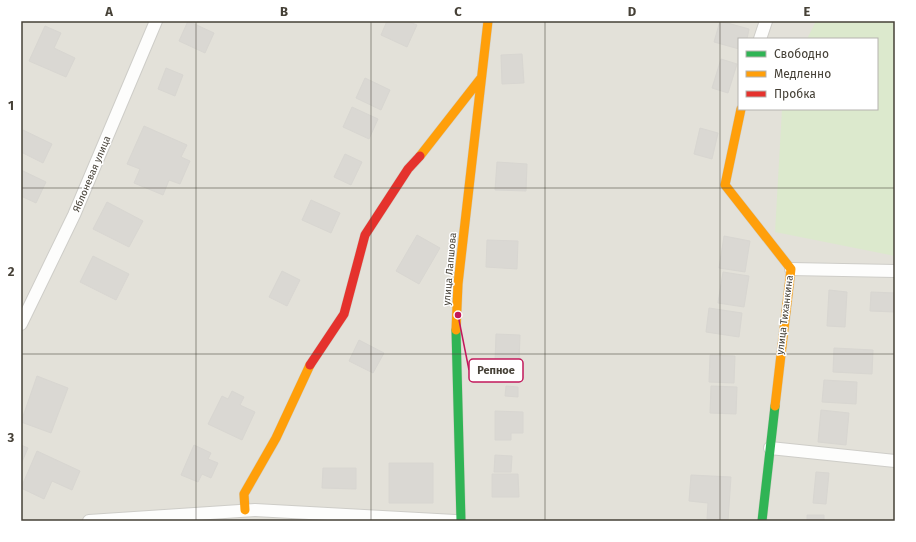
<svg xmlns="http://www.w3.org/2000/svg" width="916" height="542" viewBox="0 0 916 542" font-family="'Fira Sans',sans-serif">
<rect width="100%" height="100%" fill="#f0efeb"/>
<path fill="#e3e1d9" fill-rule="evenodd" d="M21,21H895V521H21ZM739,39H877V109H739Z"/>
<path fill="#dce9cd" d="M816,21H895V256L775,232L782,109H877V39H807Z"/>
<path fill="#dad8d3" stroke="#d8d6d1" d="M188,21L214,33L205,53L179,41Z
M387,21H407L417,25L407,47L381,35Z
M720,21L749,29L747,39H739V49L714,42Z
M45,26L61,33L54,48L75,58L66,77L29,61Z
M522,54L524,83L502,84L501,55Z
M721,59L737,64L728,93L712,88Z
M166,68L183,75L175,96L158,89Z
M365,78L390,90L381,110L356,98Z
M352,107L378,119L369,139L343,127Z
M144,126L187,145L181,157L190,161L180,184L169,180L163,195L134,183L140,169L127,164Z
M700,128L718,133L712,159L694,154Z
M23,130L52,144L43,163L21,152V134Z
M345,154L362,162L351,185L334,177Z
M497,162L527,164L526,191L495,190Z
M21,170L46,182L36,203L21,196Z
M311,200L340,213L331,233L302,220Z
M107,202L143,221L129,247L93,229Z
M417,235L440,248L419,284L396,271Z
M724,236L750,241L745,272L719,268Z
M487,240L518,241L517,269L486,267Z
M93,256L129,274L116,300L80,282Z
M282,271L300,280L287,306L269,297Z
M723,272L749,276L744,307L718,303Z
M829,290L847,292L845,327L827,326Z
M871,292L895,293V312L870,311Z
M709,308L742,313L739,337L706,332Z
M496,334L520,335L519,363L495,362Z
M359,340L384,353L373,373L349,361Z
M834,348L873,350L872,374L833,372Z
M710,355L735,356L734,383L709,382Z
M37,376L68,388L51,433L21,422Z
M824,380L857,382L856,404L822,402Z
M506,386L518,387V397L505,396Z
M711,386L737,387L736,414L710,413Z
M232,391L244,397L240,405L255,412L242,440L208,424L222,396L228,399Z
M821,410L849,413L846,445L818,442Z
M495,411L523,412V433H511V440H495Z
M21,445L28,448L21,464Z
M194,445L211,453L208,459L218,463L211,478L202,474L198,482L181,475Z
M37,451L80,471L72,490L52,481L44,499L21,488Z
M495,455L512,456L511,472H494Z
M389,463H433V503H389Z
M323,468H356V489L322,488Z
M816,472L829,473L826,504L813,503Z
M492,474H518L519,497H492Z
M691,475L731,477L728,521L707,519L708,503L689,501Z
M807,515H824V521H807Z"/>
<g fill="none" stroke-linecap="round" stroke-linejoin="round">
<defs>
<path id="street" d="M760,39L766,21
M791,269L895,271
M21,324L74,215L156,21
M770,448L895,461
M89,521L255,510L455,521"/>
<path id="fast" d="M456,330L461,521
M762,521L775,406"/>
<path id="slow" d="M741,109L725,185L791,269L775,406
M420,156L481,78
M456,330L458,284L488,21
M245,510L244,494L276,438L310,365"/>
<path id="jam" d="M310,365L344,314L365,235L408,169L420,156"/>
</defs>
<use href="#street" stroke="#cecdc8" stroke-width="14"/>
<use href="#fast" stroke="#cfccc2" stroke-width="10"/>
<use href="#slow" stroke="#cfccc2" stroke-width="10"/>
<use href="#jam" stroke="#cfccc2" stroke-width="10"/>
<use href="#street" stroke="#fdfdfc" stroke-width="12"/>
<use href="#fast" stroke="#30b455" stroke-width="9"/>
<use href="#slow" stroke="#ff9f0a" stroke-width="9"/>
<use href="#jam" stroke="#e5322d" stroke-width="9"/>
</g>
<path fill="none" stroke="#464137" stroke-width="1" stroke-opacity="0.55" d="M196,21V521M371,21V521M545,21V521M720,21V521M21,188H895M21,354H895"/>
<g text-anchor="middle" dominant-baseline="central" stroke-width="3" stroke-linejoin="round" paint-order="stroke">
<g font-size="10" fill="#464137" stroke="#fff">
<text transform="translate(92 174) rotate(-67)">Яблоневая улица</text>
<text transform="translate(450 269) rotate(-85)">улица Лапшова</text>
<text transform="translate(785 315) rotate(-83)">улица Тиханкина</text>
</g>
</g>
<path fill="none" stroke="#c2185b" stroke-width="1.5" d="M458 315L469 370"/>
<circle fill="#c2185b" stroke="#fff" stroke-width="1.5" cx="458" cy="315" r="4"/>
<rect fill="#fff" stroke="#c2185b" stroke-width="1.5" x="469" y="359" width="54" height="23" rx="4"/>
<g font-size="11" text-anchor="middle" font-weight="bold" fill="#464137">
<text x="496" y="374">Репное</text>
</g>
<rect width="916" height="542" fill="none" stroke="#ffffff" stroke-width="44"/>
<rect x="738" y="38" width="140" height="72" fill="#ffffff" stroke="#b5b3af"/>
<rect x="746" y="51" width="20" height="6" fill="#30b455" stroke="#b5b3af"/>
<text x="774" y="58" font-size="12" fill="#464137">Свободно</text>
<rect x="746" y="71" width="20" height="6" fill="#ff9f0a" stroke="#b5b3af"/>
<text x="774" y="78" font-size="12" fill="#464137">Медленно</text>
<rect x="746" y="91" width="20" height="6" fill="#e5322d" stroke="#b5b3af"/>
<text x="774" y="98" font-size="12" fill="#464137">Пробка</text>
<rect x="22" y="22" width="872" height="498" fill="none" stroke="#464137" stroke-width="1.5"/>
<g font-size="13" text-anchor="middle" font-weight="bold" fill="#464137">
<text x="109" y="16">A</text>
<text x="284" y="16">B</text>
<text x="458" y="16">C</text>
<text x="632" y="16">D</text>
<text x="807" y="16">E</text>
<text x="11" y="110">1</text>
<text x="11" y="276">2</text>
<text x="11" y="442">3</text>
</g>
</svg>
